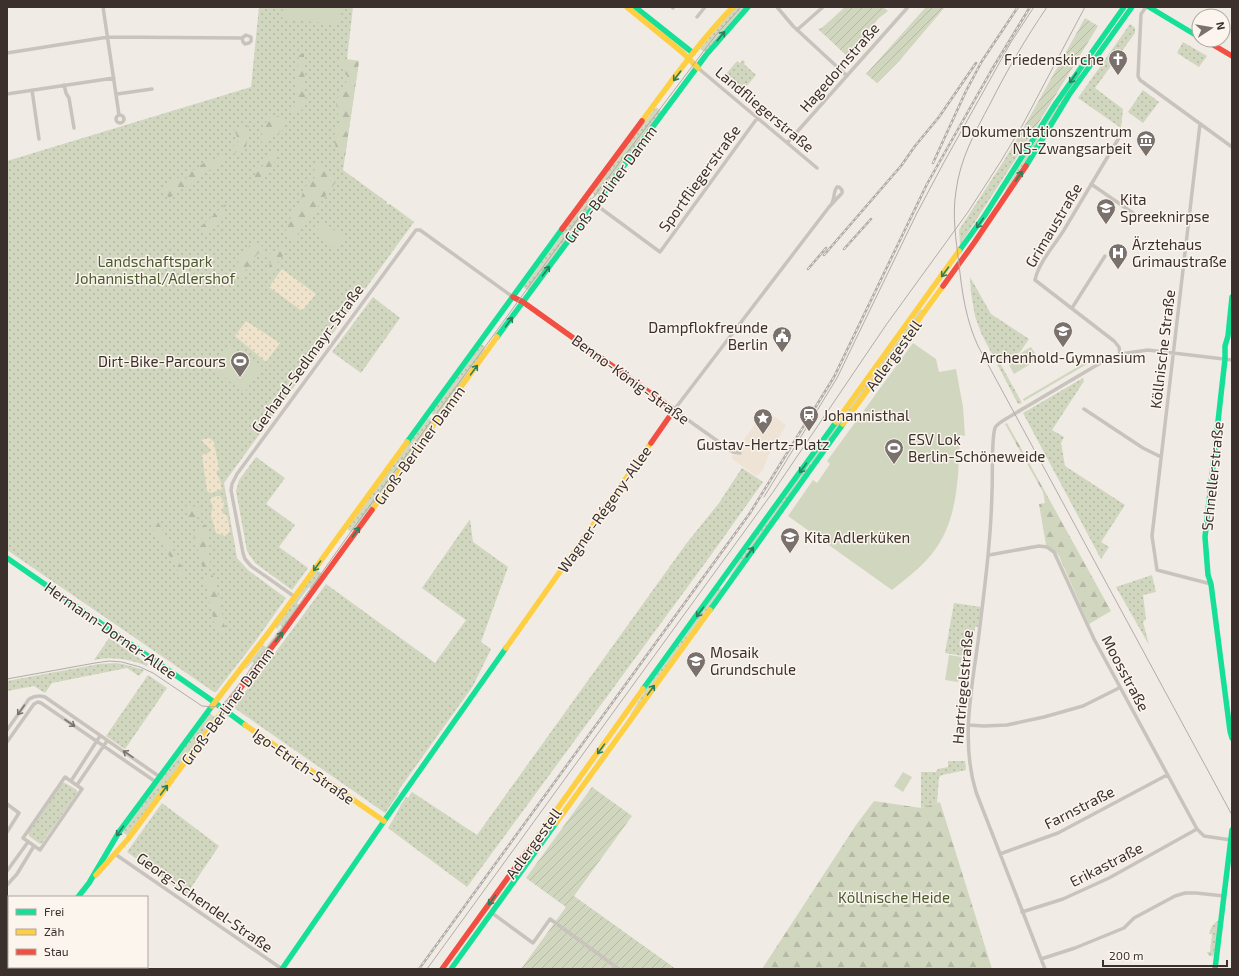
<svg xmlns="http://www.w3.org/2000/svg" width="1239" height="976" viewBox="0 0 1239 976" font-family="'Exo 2',sans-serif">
<defs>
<pattern id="grass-dots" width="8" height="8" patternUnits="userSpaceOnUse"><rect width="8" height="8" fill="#d1d6bf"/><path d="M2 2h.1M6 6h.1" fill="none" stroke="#b4b8a4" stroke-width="1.8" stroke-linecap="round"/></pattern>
<pattern id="forest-firs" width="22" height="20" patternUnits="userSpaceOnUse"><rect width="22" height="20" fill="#d1d6bf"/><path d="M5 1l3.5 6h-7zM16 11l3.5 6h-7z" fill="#b4b8a4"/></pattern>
<pattern id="sand-dots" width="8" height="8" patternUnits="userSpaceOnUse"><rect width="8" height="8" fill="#efe3cc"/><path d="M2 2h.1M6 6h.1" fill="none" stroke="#cec3af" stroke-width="1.8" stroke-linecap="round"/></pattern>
<pattern id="garden-furrows" width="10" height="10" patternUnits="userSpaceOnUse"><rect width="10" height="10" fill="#d1d6bf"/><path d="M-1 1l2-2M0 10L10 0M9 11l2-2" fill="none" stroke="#b4b8a4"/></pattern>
</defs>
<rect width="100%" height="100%" fill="#f0ebe5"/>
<path fill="url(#grass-dots)" d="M259,7H353L347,59L359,61L343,170L387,202L386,204H390L414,222L224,483L237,558L248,570L286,598L254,643L216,692H214L7,550V161L251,87Z
M735,7H746L706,53L700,49Z
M1130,24L1135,28V33L1095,88L1123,109L1121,128L1078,98Z
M1183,42L1207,56L1199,67L1177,53Z
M743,60L745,62L744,64L756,75L739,95L721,80L737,61L740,63Z
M1079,73L1081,75L1013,183L1005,193L1008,185L1057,106Z
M1143,90L1159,102L1143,123L1128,112Z
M656,107L662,112L599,195L597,194L596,197L592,192Z
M1024,127L1033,132L960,245L959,230L1005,159Z
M591,197L594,201L529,291L523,287L588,198L590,199Z
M970,277L991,314L1029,339L1020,352L1000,363L1022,403L1018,404L981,333L975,316L971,293Z
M373,297L400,318L361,373L332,352Z
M921,309L923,311L812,463L810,462Z
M481,344L485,347L484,349L486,350L437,417L431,413Z
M1083,378L1084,381L1052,430L1064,437L1061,443L1065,466L1125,505L1101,542L1109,547L1101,559L1023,413Z
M431,417L434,422L354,531L353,530L351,532L347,529L427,418L429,419Z
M256,457L285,478L266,504L295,525L279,547L308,568L292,590L255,563L247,551L236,491L239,480Z
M810,463L812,465L731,577L730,576L743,555Z
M742,468L763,482L711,555L467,887L388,828C395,818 399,807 406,797L408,798L412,792L477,835L686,544L719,503Z
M470,519L473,542L508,567L481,642L491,649L473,686L398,791L399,793L385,813L233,707L264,668L326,584L435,663L466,620L422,588Z
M317,570L323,574L312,589L309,587L297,603L300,606L250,672L248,671L254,662H252L246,669L245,668L263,645L266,647L282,626L280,625L277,629L275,627Z
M1152,575L1156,592L1143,595L1146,619L1143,622L1149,645L1116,587Z
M719,588L722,589L631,715H630L645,691Z
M954,603L981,607L978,627H975L971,656L969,657L945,653Z
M109,638L148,664L147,666C129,659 113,656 94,660Z
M116,663L127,665L144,670L139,676L127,668L52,683L45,693L34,686L7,691V681L99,664Z
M148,675L167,688L125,749L106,736Z
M209,713L215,717L128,836L122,832Z
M948,761H965L966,770L942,775L939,777L937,803L921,808V772H936L938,769L948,767Z
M62,783H65L77,790V793L42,843L40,844L29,836L28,833Z
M162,803L219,846L186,895L127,852Z
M1217,921L1219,922L1214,954L1213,956H1209L1207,952H1210L1212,934H1209L1212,926Z"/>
<path fill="url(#forest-firs)" d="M304,53L305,96L303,109L295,115L291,114L297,98L295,85L299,55Z
M340,60L359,61L345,156L336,150L334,135L340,124L336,102L348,78Z
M276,115L281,118H285L284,129L262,146V127L267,125L266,119Z
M249,126L246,147L233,154L231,148L238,142L236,133H233V130Z
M276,151L274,164L255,182V169L263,166V161Z
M223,152L226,159L169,198L162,189L176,178L186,180L188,171L194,170L205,162L213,160Z
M318,164L338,179L292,242L285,228L295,210L301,208C300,195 305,183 316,177L314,170Z
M226,204L220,224L204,235L198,229Z
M253,242L262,246L265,251L275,256L280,245L287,250L272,271H268L271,260L258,253L241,277L234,269L244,252Z
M1007,423L1111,611L1089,624L1059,556L1054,550L1046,545L1039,504L1045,503L1043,492L1005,424Z
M192,504L193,507L200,505L202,513L190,524L185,507Z
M156,518L186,575H181L148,521Z
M205,524L210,549L208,554L210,563L203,569L194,534Z
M211,573L214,578L225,628L223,638L215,626L205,582L207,575Z
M874,801L921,808L940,802L992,969H762L856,825Z"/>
<path fill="url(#sand-dots)" d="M282,269L316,294L302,311L269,287Z
M246,321L280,343L266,362L235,336Z
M208,438L211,439L214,442L219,469L216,472L220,480L222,489L211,493L207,491L202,455L210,452V449L201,440Z
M217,496H220L224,503L222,513L227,515L230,531L225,536L216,533L211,515L213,506L210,500L211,498Z"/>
<path fill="url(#garden-furrows)" d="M845,7H883L888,11L879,18L849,53L847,56L818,29L822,28Z
M926,7H945L900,60L877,83L866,74Z
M1085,18L1098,26L1033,132L1024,127Z
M592,787L632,816L574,896L676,969H521L566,907L526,878Z"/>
<path fill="#d1d6bf" d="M283,7H342L340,25L282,18Z
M323,222L345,238L337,249L315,233Z
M913,343L936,359L939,372L956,369L963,407L965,436L960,435C958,477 959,521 931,555C920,568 906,579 892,590L788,516L813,480L817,483L830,464L827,461Z
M228,347L262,368L244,393L212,367Z
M1031,347L1039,359L1014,374L1007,361Z
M1086,362L1087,364L1024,401L1023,399Z
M949,655L962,657L958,682L945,680Z
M903,772L912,777L903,792L894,786Z"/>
<path fill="#eee3d5" d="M765,410L786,425L768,456L763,470L756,476L731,458Z"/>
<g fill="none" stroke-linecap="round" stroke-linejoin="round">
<path stroke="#c9c3be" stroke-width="3.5" d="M103,7L119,115
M672,7L673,8
M777,7L793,26L847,76
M1146,7L1141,14L1138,76L1140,80L1232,147
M697,17L705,7
M797,30L823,7
M7,53L108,37L242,38L246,35L251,37V41L249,43L245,44L243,42L242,38
M698,68L817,168
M64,85L66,93L69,98L74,128
M32,90L39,139
M7,94L114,78
M117,94L152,89
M116 119a4 4 0 1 1 8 0a4 4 0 1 1-8 0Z
M1200,124L1152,536L1157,570L1211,584
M788,142L908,7
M1091,184L1133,213
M595,204L660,252L758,117
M1072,308L1105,256
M1120,354L1119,347L1114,341L1035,280C1039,262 1054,246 1064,230C1084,197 1103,164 1123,131
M1084,409L1143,448L1161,457
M740,453L733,452L674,410L829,207L842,193V190L839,187H837C833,192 835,198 832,203
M989,555L1039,546L1047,547L1054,552L1094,639L1197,829L1204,836L1231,840
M295,597L251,566L245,559L243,553L231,490L232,484L237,474L416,230H420L513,297
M38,702L41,703L156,782
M968,725L984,726L1007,725L1044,717L1083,706L1119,688
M7,730L29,699C34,696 39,695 45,697L160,777
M7,742L34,704L38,702
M65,777L82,789L40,850L23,838Z
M71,781L100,736
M77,785L107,741
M7,804L19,813L7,832
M115,854L282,969
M1000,854L1058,833L1167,775
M7,871L28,842
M7,885L17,874L34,846
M7,912L9,913
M1022,912L1063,899L1109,878L1197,829
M492,913L533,943L550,919L619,969
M1041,959L1075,948L1124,928L1134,918L1175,896L1185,893H1196L1224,896
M87,967L90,969
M1045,969L976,792C961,743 971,692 978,642C984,592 991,542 992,491C993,476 991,441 995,428C997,424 1001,422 1004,420L1102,362L1120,354L1148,350L1232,360"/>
<path stroke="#16e098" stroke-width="5.5" d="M635,7L693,53
M1149,7L1199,37
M1026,166L1069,95L1132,7
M959,251L985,215L1056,103L1124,7
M1232,297L1228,336L1225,346V359L1205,537L1208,575L1211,584L1230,731L1232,738
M497,337L706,55L748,7
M407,442L562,229
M7,558L207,697L245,725
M710,610L843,424
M643,689L836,422
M78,897L89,883L119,832L212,706
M282,969L382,824L506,648
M451,969L556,823
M1215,969L1232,830"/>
<path stroke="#ffcf43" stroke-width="5.5" d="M627,7L682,52L698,68
M642,121C671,82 699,42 733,7
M836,422L959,251
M843,424L943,286
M372,510L497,337
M506,648L651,443
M212,706L269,632L407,442
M245,725L384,821
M556,823L710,610
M530,847L643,689
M96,875L128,839L222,712
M27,969L28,967"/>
<path stroke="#f24e42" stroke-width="5.5" d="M1205,40L1232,56
M562,229L642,121
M943,286L974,243L1026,166
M513,297L523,302L674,410L651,443
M222,712L278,639L372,510
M442,969L530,847"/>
<path stroke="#b1aca8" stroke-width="1" d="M1047,7C1026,38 1007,70 990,104C975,132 960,159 956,191C952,215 956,240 959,264C962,293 966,320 978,346L1232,815
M764,497L837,378L917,213L943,164L1011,42L1034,7
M7,679L95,663L109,661L122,662L140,667L153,673L202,706L214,707L221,705L226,701L279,633L350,533L598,191L715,36L741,7
M427,969L773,492L886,325L968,212L1001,161L1022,126L1085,7"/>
<defs>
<path id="rail" d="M933,163L966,91L982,61L1018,7
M844,249L871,219
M824,255L901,166L915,146L939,117L976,63
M808,269L826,248
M419,969L750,513L834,377L927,184L991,71L1030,7"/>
</defs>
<use href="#rail" stroke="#b1aca8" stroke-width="2.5"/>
<use href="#rail" stroke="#fbf5ee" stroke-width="1" stroke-dasharray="3" stroke-linecap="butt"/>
</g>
<defs><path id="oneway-shaft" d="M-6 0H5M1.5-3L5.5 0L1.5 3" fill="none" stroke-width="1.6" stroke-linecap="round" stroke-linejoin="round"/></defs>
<g stroke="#2a7f5c">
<use href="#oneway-shaft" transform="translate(721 36) rotate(-51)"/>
<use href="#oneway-shaft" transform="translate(677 76) rotate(127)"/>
<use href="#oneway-shaft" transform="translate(1073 78) rotate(124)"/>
<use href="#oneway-shaft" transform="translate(1019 176) rotate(-57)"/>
<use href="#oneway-shaft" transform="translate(980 223) rotate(125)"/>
<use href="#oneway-shaft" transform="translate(546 271) rotate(-54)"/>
<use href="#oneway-shaft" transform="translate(945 272) rotate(126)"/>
<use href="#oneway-shaft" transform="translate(509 322) rotate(-54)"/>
<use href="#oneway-shaft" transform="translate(474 370) rotate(-54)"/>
<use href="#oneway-shaft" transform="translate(803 468) rotate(126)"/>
<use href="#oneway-shaft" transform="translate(356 532) rotate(-54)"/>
<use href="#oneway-shaft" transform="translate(750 552) rotate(-54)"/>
<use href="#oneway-shaft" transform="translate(317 566) rotate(126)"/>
<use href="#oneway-shaft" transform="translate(700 612) rotate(126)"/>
<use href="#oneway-shaft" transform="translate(279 637) rotate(-53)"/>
<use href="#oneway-shaft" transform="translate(651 690) rotate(-54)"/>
<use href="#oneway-shaft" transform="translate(601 749) rotate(126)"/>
<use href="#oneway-shaft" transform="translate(164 790) rotate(-54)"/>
<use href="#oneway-shaft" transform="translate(120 831) rotate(125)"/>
<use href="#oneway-shaft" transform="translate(492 900) rotate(126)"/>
</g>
<g stroke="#7b726d">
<use href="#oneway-shaft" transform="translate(21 710) rotate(125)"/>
<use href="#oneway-shaft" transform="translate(70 723) rotate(35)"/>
<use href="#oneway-shaft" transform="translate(128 754) rotate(-146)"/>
</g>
<defs>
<symbol id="church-pin" viewBox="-11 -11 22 30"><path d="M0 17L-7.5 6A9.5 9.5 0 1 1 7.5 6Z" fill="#7a716c" stroke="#fbf5ee"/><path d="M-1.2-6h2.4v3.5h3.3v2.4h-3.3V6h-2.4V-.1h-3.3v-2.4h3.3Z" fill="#fff"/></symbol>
<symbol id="museum-pin" viewBox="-11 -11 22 30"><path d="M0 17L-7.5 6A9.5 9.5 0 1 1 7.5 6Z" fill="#7a716c" stroke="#fbf5ee"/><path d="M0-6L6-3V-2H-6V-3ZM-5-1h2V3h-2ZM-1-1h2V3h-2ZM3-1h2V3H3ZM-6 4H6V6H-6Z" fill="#fff"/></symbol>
<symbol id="school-pin" viewBox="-11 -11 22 30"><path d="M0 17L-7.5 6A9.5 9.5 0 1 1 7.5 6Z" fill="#7a716c" stroke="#fbf5ee"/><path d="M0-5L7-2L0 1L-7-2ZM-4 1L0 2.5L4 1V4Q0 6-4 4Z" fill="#fff"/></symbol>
<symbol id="hospital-pin" viewBox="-11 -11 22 30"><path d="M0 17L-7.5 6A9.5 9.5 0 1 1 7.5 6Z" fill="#7a716c" stroke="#fbf5ee"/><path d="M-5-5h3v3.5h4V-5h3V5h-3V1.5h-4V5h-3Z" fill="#fff"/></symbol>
<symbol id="civic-pin" viewBox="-11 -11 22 30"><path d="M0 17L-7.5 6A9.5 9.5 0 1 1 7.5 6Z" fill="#7a716c" stroke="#fbf5ee"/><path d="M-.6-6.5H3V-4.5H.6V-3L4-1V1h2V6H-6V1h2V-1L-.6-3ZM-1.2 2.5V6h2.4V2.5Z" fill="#fff"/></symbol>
<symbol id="stadium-pin" viewBox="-11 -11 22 30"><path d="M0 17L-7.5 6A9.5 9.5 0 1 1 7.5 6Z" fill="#7a716c" stroke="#fbf5ee"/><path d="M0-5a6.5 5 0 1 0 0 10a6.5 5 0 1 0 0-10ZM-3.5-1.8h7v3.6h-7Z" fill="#fff"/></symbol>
<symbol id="station-pin" viewBox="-11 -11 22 30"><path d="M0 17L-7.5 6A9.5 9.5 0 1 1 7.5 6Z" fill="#7a716c" stroke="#fbf5ee"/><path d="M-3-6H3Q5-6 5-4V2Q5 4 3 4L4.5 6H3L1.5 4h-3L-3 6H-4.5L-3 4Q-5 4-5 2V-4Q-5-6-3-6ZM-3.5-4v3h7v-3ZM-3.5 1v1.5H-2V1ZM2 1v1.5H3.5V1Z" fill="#fff"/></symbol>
<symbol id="sight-pin" viewBox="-11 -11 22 30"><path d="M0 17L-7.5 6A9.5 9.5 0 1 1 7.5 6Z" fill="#7a716c" stroke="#fbf5ee"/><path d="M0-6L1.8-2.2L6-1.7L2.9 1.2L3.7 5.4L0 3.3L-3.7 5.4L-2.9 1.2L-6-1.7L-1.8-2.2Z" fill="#fff"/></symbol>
</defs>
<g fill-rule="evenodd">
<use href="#church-pin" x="1107" y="48" width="22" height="30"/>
<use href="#museum-pin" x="1135" y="129" width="22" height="30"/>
<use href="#school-pin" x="1095" y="197" width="22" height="30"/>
<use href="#hospital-pin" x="1107" y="242" width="22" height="30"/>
<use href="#school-pin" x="1052" y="320" width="22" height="30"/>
<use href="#civic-pin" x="771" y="325" width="22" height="30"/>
<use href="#stadium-pin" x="229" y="350" width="22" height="30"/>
<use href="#station-pin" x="798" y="404" width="22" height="30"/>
<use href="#sight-pin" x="752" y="407" width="22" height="30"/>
<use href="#stadium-pin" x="883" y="437" width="22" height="30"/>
<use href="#school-pin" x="779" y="526" width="22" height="30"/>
<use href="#school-pin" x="685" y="650" width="22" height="30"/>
</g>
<g text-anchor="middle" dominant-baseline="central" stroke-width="3" stroke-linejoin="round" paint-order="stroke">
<g font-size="15" fill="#3b302b" stroke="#fbf5ee" text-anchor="start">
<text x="1104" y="59" text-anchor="end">Friedenskirche</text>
<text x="1132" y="131" text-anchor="end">Dokumentationszentrum<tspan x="1132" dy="17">NS-Zwangsarbeit</tspan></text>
<text x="1120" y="199">Kita<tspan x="1120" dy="17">Spreeknirpse</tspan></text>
<text x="1132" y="244">Ärztehaus<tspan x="1132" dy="17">Grimaustraße</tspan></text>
<text x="768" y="327" text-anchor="end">Dampflokfreunde<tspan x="768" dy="17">Berlin</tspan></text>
<text x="1063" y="357" text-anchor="middle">Archenhold-Gymnasium</text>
<text x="226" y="361" text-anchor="end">Dirt-Bike-Parcours</text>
<text x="823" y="415">Johannisthal</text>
<text x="908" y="439">ESV Lok<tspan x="908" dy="17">Berlin-Schöneweide</tspan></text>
<text x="763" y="444" text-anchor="middle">Gustav-Hertz-Platz</text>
<text x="804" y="537">Kita Adlerküken</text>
<text x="710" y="652">Mosaik<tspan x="710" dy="17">Grundschule</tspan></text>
</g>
<g font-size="15" fill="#3b302b" stroke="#fbf5ee">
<text transform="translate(839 67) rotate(-49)">Hagedornstraße</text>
<text transform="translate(765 109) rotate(40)">Landfliegerstraße</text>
<text transform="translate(699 178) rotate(-54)">Sportfliegerstraße</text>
<text transform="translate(610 184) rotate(-53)">Groß-Berliner Damm</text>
<text transform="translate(1053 225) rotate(-59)">Grimaustraße</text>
<text transform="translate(1162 349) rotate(-83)">Köllnische Straße</text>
<text transform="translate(893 355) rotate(-54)">Adlergestell</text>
<text transform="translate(307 358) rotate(-54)">Gerhard-Sedlmayr-Straße</text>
<text transform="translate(631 379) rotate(36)">Benno-König-Straße</text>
<text transform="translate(419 445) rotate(-54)">Groß-Berliner Damm</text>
<text transform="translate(1212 476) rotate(-84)">Schnellerstraße</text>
<text transform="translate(604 509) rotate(-55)">Wagner-Régeny-Allee</text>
<text transform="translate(111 630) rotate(35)">Hermann-Dorner-Allee</text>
<text transform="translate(1126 673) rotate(62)">Moosstraße</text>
<text transform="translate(962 687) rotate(-85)">Hartriegelstraße</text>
<text transform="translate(227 706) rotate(-53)">Groß-Berliner Damm</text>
<text transform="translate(304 766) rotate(35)">Igo-Etrich-Straße</text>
<text transform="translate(1079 807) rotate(-27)">Farnstraße</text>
<text transform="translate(533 843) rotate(-54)">Adlergestell</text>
<text transform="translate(1106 864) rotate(-27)">Erikastraße</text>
<text transform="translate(205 902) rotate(35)">Georg-Schendel-Straße</text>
</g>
<g font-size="15" fill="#4a5a2e" stroke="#fbf5ee">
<text x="155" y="261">Landschaftspark<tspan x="155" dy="17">Johannisthal/Adlershof</tspan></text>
<text x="894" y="897">Köllnische Heide</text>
</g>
</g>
<rect width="1239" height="976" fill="none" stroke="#3b302b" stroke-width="16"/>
<rect x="8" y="896" width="140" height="72" fill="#fbf5ee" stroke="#aea6a0"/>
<rect x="16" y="909" width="20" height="6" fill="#16e098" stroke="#aea6a0"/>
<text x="44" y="916" font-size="12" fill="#3b302b">Frei</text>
<rect x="16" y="929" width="20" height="6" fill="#ffcf43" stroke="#aea6a0"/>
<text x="44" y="936" font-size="12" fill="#3b302b">Zäh</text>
<rect x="16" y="949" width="20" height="6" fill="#f24e42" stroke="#aea6a0"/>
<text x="44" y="956" font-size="12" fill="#3b302b">Stau</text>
<g transform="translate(1211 28) rotate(78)"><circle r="19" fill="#fbf5ee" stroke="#aea6a0"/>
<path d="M0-3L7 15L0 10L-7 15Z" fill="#7a716c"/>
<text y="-6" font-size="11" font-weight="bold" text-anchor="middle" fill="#3b302b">N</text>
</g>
<path d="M1103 960v6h124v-6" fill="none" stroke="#3b302b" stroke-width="2"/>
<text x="1109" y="960" font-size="12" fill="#3b302b" stroke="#fbf5ee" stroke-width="3" paint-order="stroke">200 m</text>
</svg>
